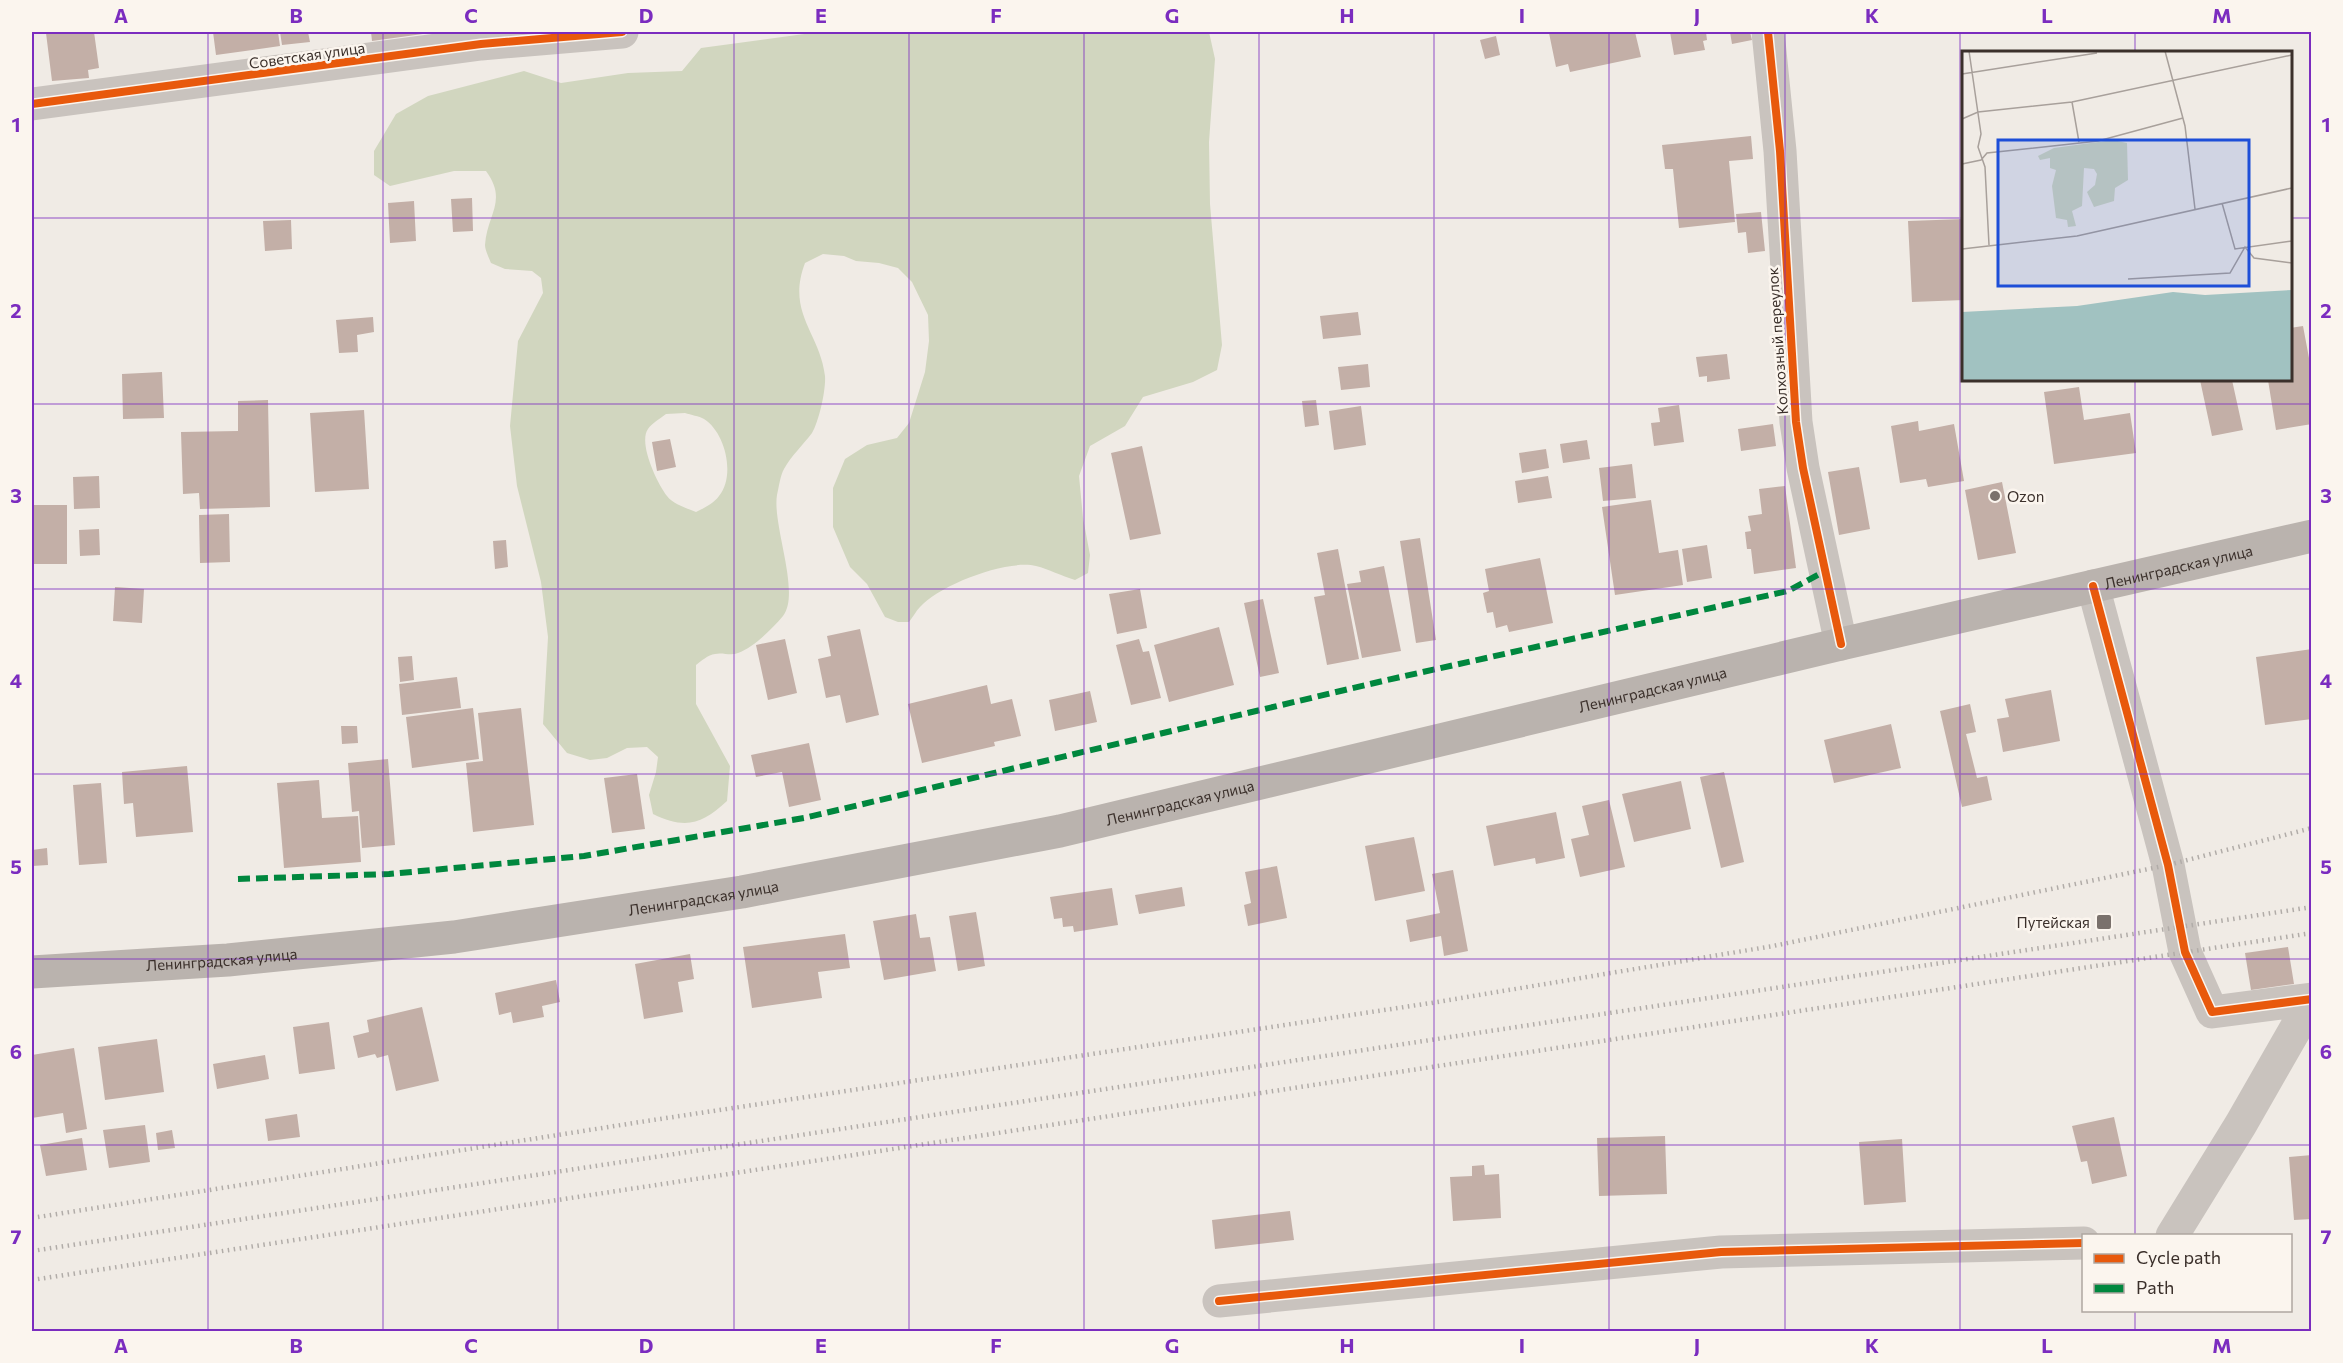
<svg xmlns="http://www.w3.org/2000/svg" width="2343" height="1363" viewBox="0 0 2343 1363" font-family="Commissioner,sans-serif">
<rect width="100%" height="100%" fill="#f0ebe5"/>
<path fill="#d1d6bf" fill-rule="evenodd" d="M819,32H1209L1215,59L1209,142L1210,204L1222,345L1217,370L1193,382L1143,397L1125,426L1090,446L1079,476L1083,518L1090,555L1088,573L1075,580C1061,576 1049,569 1036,566C1007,559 939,585 920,607C916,611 913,617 909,622H898L885,617L867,584L850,567L833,527V488L845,459L867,445L897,438L909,423L925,372L929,341L928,315L912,282L898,268L879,263L856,261L844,256L823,254L805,263C786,313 820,333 825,376C826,390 819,421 812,433C803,445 791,456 784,469C780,476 779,487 777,495C772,525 801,593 783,616C772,629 754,647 738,653C731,656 722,652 715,654C708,655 701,661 696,665V704L730,766L727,801C702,824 686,830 653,814L649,795L656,772L658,757L647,747L627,748L607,758L590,760L567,753L543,724L548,637L541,582L517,486L510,426L518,341L543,293L541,278L532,271L505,269L491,263C489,258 485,250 485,245C487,214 508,201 486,171H454L390,186L374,175V151L396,114L428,96L524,71L561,83L628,73L682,71L701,48ZM685,413C691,415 699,416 704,419C725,432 736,475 719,496C713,504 704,508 696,512C686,508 673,504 667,496C657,483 638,443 648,429C652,423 661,418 666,414Z"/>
<path fill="#c3afa7" d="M52,32H94L99,68L88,70L89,78L52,81L46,33Z
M213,32H278L280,46L216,55Z
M280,32H308L310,42L282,45Z
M371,32H430V33L372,41Z
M1557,32H1635L1641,57L1570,72L1568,64L1556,67L1549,33Z
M1670,32H1706L1707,40L1703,41L1705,50L1674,55Z
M1730,32H1750L1752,40L1732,44Z
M1496,36L1500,55L1485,59L1480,40Z
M1751,136L1753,159L1729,161L1735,222L1679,228L1673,169H1665L1662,145Z
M472,198L473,231L453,232L451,199Z
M414,201L416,241L390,243L388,203Z
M1761,212L1765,251L1748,253L1746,232L1738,233L1736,214Z
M1964,219V300L1912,302L1908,221Z
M291,220L292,249L265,251L263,221Z
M1358,312L1361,335L1323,339L1320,316Z
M373,317L374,332L357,335L358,352L339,353L336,320Z
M2303,326L2312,374V424L2276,430L2268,380H2290V328Z
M1727,354L1730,379L1707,382V376L1699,377L1696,357Z
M1368,364L1370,387L1341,390L1338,367Z
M162,372L164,418L123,419L122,374Z
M2200,380H2232L2243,430L2212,436Z
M2079,387L2084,420L2130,413L2136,453L2054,464L2044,392Z
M268,400L270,507L200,509L199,493L183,494L181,432L238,431V401Z
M1316,400L1319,425L1305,427L1302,401Z
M1679,405L1684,442L1654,446L1651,423L1660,422L1658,408Z
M1361,406L1366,445L1334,450L1329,411Z
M364,410L369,489L315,492L310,413Z
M1918,421L1919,431L1954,424L1964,481L1928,487L1926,479L1900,483L1891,426Z
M1773,424L1776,446L1741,451L1738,429Z
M670,439L676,467L657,471L652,442Z
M1587,440L1590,459L1563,463L1560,444Z
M1142,446L1161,534L1130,540L1111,453Z
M1546,449L1549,468L1522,473L1519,453Z
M1632,464L1636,498L1603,501L1599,468Z
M1859,467L1870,529L1839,535L1828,472Z
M99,476L100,508L74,509L73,477Z
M1548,476L1552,498L1518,503L1515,481Z
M2002,482L2016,553L1978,560L1965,490Z
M1785,486L1796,568L1754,574L1751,549H1747L1745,532L1751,531L1748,516L1762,514L1759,489Z
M1651,500L1659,553L1678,550L1683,585L1615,595L1602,507Z
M32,505H67V564H32Z
M229,514L230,562L200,563L199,515Z
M99,529L100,555L80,556L79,530Z
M1420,538L1436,640L1416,643L1400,541Z
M506,540L508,567L495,569L493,541Z
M1707,545L1712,578L1687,582L1682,549Z
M1338,549L1359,659L1327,665L1314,597L1325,595L1317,553Z
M1540,558L1553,623L1509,632L1507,625L1496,628L1493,612L1487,613L1483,593L1489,591L1485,569Z
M1384,566L1401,651L1362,658L1347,584L1361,582L1359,571Z
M115,587L144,589L142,623L113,621Z
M1140,589L1147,628L1117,634L1109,594Z
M1263,599L1279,673L1260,677L1244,603Z
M1219,627L1234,685L1169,702L1154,645Z
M860,629L879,715L846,723L840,695L826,698L818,659L831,656L827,636Z
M785,639L797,693L768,700L756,645Z
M1139,639L1143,652L1149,651L1161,698L1131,705L1116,645Z
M2312,649V719L2265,725L2256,657Z
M412,656L414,680L400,682L398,657Z
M457,677L461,708L402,715L399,684Z
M987,685L991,704L1012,699L1021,736L994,742L995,746L922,763L908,704Z
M2051,690L2060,741L2003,752L1997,719L2009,717L2005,699Z
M1090,691L1097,722L1055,731L1049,700Z
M1970,704L1976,732L1966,734L1977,778L1987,776L1992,800L1962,807L1940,711Z
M473,708L479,759L412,768L406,717Z
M521,708L534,825L473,832L466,763L483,761L478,713Z
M1891,724L1901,768L1834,783L1824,740Z
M341,726H357L358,743L342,744Z
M809,743L821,800L789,807L782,772L756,777L751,755Z
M388,759L395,845L362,848L359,811L352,812L348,763Z
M187,766L193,832L136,837L133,803L124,804L122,772Z
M1724,772L1744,862L1721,868L1700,777Z
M637,774L645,829L612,833L604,778Z
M319,780L322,818L358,816L361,862L284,868L277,783Z
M1681,781L1691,829L1634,842L1622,794Z
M101,783L107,863L79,865L73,785Z
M1609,800L1625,867L1580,877L1571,839L1589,835L1582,806Z
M1556,812L1565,858L1536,864L1535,858L1494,866L1486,826Z
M1414,837L1425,891L1375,901L1365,846Z
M47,848L48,865L32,866V850Z
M1277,866L1287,918L1248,926L1244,905L1251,903L1245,872Z
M1453,870L1468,951L1444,956L1441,936L1410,942L1406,920L1440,913L1432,874Z
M1182,887L1185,906L1139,914L1135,895Z
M1112,888L1118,925L1074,932L1073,926L1063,927L1062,918L1054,919L1050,897Z
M976,912L985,966L958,971L949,916Z
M916,914L920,938L930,937L936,971L884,980L873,921Z
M845,934L850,968L818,972L822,998L752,1008L743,947Z
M2288,947L2294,984L2251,990L2245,953Z
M690,954L694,979L678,982L683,1012L644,1019L635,964Z
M556,980L560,1002L542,1006L544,1017L513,1023L511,1012L499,1015L495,993Z
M422,1007L439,1081L396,1091L388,1055L377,1058L375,1054L358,1058L353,1036L369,1032L367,1020Z
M329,1022L335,1069L299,1074L293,1027Z
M157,1039L164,1092L105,1100L98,1047Z
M74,1048L87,1129L66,1133L63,1113L32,1118V1055Z
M265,1055L269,1079L217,1089L213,1064Z
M297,1114L300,1137L268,1141L265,1119Z
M2114,1117L2127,1176L2092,1184L2087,1161L2081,1162L2072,1126Z
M145,1125L150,1162L109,1168L103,1130Z
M172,1130L175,1148L158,1150L156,1133Z
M1665,1136L1667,1194L1599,1196L1597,1138Z
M82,1138L87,1170L46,1176L40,1145Z
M1902,1139L1906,1202L1864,1205L1859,1142Z
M2312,1155V1219L2294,1220L2289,1157Z
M1484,1165L1485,1175L1499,1174L1501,1218L1453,1221L1450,1177L1472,1176V1166Z
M1290,1211L1294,1240L1215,1249L1212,1220Z"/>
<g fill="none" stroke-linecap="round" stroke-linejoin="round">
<path stroke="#c9c3be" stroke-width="33" d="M1768,32L1780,151L1796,422L1803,468L1841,644
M32,104L481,44L622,32
M2093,586L2168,865L2185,952L2212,1012L2312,999
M2172,1236L2241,1124L2312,1000
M1219,1301L1721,1252L2084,1243"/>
<path stroke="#bab3ae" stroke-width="33" id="s1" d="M32,972L228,960L454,937L742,892L1060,831L1841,644L2312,536"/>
<path stroke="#b1aca8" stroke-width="4.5" stroke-dasharray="1.5 4.5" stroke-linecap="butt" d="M32,1218L640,1122L1431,1003L1773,946L2168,865L2312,828
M32,1251L2312,907
M32,1280L2312,933"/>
<path stroke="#00873e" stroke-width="6" stroke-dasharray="12 6" stroke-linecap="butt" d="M238,879L389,874L584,856L804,818L1387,680L1788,591L1825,571"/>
<defs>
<path id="cycleway" d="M1768,32L1780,151L1796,422L1803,468L1841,644
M32,104L481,44L622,32
M2093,586L2168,865L2185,952L2212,1012L2312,999
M1219,1301L1721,1252L2084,1243"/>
</defs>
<use href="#cycleway" stroke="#fbf5ee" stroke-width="11"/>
<use href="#cycleway" stroke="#e8590c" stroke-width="8"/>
</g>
<path fill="none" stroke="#7b2cbf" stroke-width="1.5" stroke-opacity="0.55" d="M208,32V1332M383,32V1332M558,32V1332M734,32V1332M909,32V1332M1084,32V1332M1259,32V1332M1434,32V1332M1609,32V1332M1785,32V1332M1960,32V1332M2135,32V52M32,218H1964M2290,218H2312M2135,380V1236M32,404H2312M32,589H2312M32,774H2312M32,959H2312M32,1145H2312M2135,1310V1332"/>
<g fill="#7a716c" stroke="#fbf5ee" stroke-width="2">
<circle cx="1995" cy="496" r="6"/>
<rect x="2096" y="914" width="16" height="16" rx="3"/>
</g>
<g text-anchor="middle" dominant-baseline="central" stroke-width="5" stroke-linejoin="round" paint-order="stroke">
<g font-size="15" fill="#3b302b" stroke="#fbf5ee">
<text transform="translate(307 55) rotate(-8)">Советская улица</text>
<text transform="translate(1777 341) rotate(-94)">Колхозный переулок</text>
<text stroke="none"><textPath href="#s1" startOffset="2188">Ленинградская улица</textPath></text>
<text stroke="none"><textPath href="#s1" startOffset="1648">Ленинградская улица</textPath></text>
<text stroke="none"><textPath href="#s1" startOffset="1162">Ленинградская улица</textPath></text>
<text stroke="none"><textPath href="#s1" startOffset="676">Ленинградская улица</textPath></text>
<text stroke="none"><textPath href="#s1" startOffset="190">Ленинградская улица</textPath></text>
</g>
<g font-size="15" fill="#3b302b" stroke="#fbf5ee" text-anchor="start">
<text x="2007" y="496">Ozon</text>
<text x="2090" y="922" text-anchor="end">Путейская</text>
</g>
</g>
<g transform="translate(1962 51)">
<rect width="330" height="330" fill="#f0ebe5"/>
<path d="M151,89L165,92L166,129L153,137L152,150L132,156L125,141L133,134L135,123L132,118L122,117L120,155L110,160L114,175L106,176L105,169L94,167L90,135L94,119L88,117V107L78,109L76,105L92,97Z" fill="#d1d6bf"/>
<path d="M330,239V330H0V261L115,255L211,241L243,244Z" fill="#a1c2c1"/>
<path fill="none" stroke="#a8a09b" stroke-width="1.5" d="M7,0L19,83L16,96L23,116L27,194M203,0L223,75L233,158M0,23L135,2M110,51L117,91M0,68L16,61L110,51L330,4M0,113L19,109L25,102L136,90L221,67M260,152L273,198L330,190M0,198L115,185L330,137M166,228L268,222L283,196L292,207L330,212"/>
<path fill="#1d4ed8" fill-opacity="0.15" stroke="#1d4ed8" stroke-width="3" d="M36,89H287V235H36Z"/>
<rect width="330" height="330" fill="none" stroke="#3b302b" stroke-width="3"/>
</g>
<rect width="2343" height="1363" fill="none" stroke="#fbf5ee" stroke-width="66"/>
<rect x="2082" y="1234" width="210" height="78" fill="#fbf5ee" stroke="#aea6a0" stroke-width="1.5"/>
<rect x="2094" y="1254" width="30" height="9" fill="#e8590c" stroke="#aea6a0" stroke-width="1.5"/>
<text x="2136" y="1264" font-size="18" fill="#3b302b">Cycle path</text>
<rect x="2094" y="1284" width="30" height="9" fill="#00873e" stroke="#aea6a0" stroke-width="1.5"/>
<text x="2136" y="1294" font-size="18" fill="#3b302b">Path</text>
<rect x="33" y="33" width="2277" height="1297" fill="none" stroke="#7b2cbf" stroke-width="2"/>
<g font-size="20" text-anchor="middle" font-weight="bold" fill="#7b2cbf">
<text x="121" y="23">A</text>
<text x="296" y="23">B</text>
<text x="471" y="23">C</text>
<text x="646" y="23">D</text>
<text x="821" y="23">E</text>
<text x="996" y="23">F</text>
<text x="1172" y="23">G</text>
<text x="1347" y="23">H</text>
<text x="1522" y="23">I</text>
<text x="1697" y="23">J</text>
<text x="1872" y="23">K</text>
<text x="2047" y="23">L</text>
<text x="2222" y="23">M</text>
<text x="16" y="132">1</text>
<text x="2326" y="132">1</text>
<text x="16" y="318">2</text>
<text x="2326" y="318">2</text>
<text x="16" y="503">3</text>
<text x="2326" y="503">3</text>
<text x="16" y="688">4</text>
<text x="2326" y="688">4</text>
<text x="16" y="874">5</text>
<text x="2326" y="874">5</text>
<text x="16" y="1059">6</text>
<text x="2326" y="1059">6</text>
<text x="16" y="1244">7</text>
<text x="2326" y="1244">7</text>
<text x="121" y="1353">A</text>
<text x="296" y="1353">B</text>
<text x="471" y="1353">C</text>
<text x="646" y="1353">D</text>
<text x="821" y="1353">E</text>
<text x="996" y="1353">F</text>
<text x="1172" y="1353">G</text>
<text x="1347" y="1353">H</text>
<text x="1522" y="1353">I</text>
<text x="1697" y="1353">J</text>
<text x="1872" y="1353">K</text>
<text x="2047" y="1353">L</text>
<text x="2222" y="1353">M</text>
</g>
</svg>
